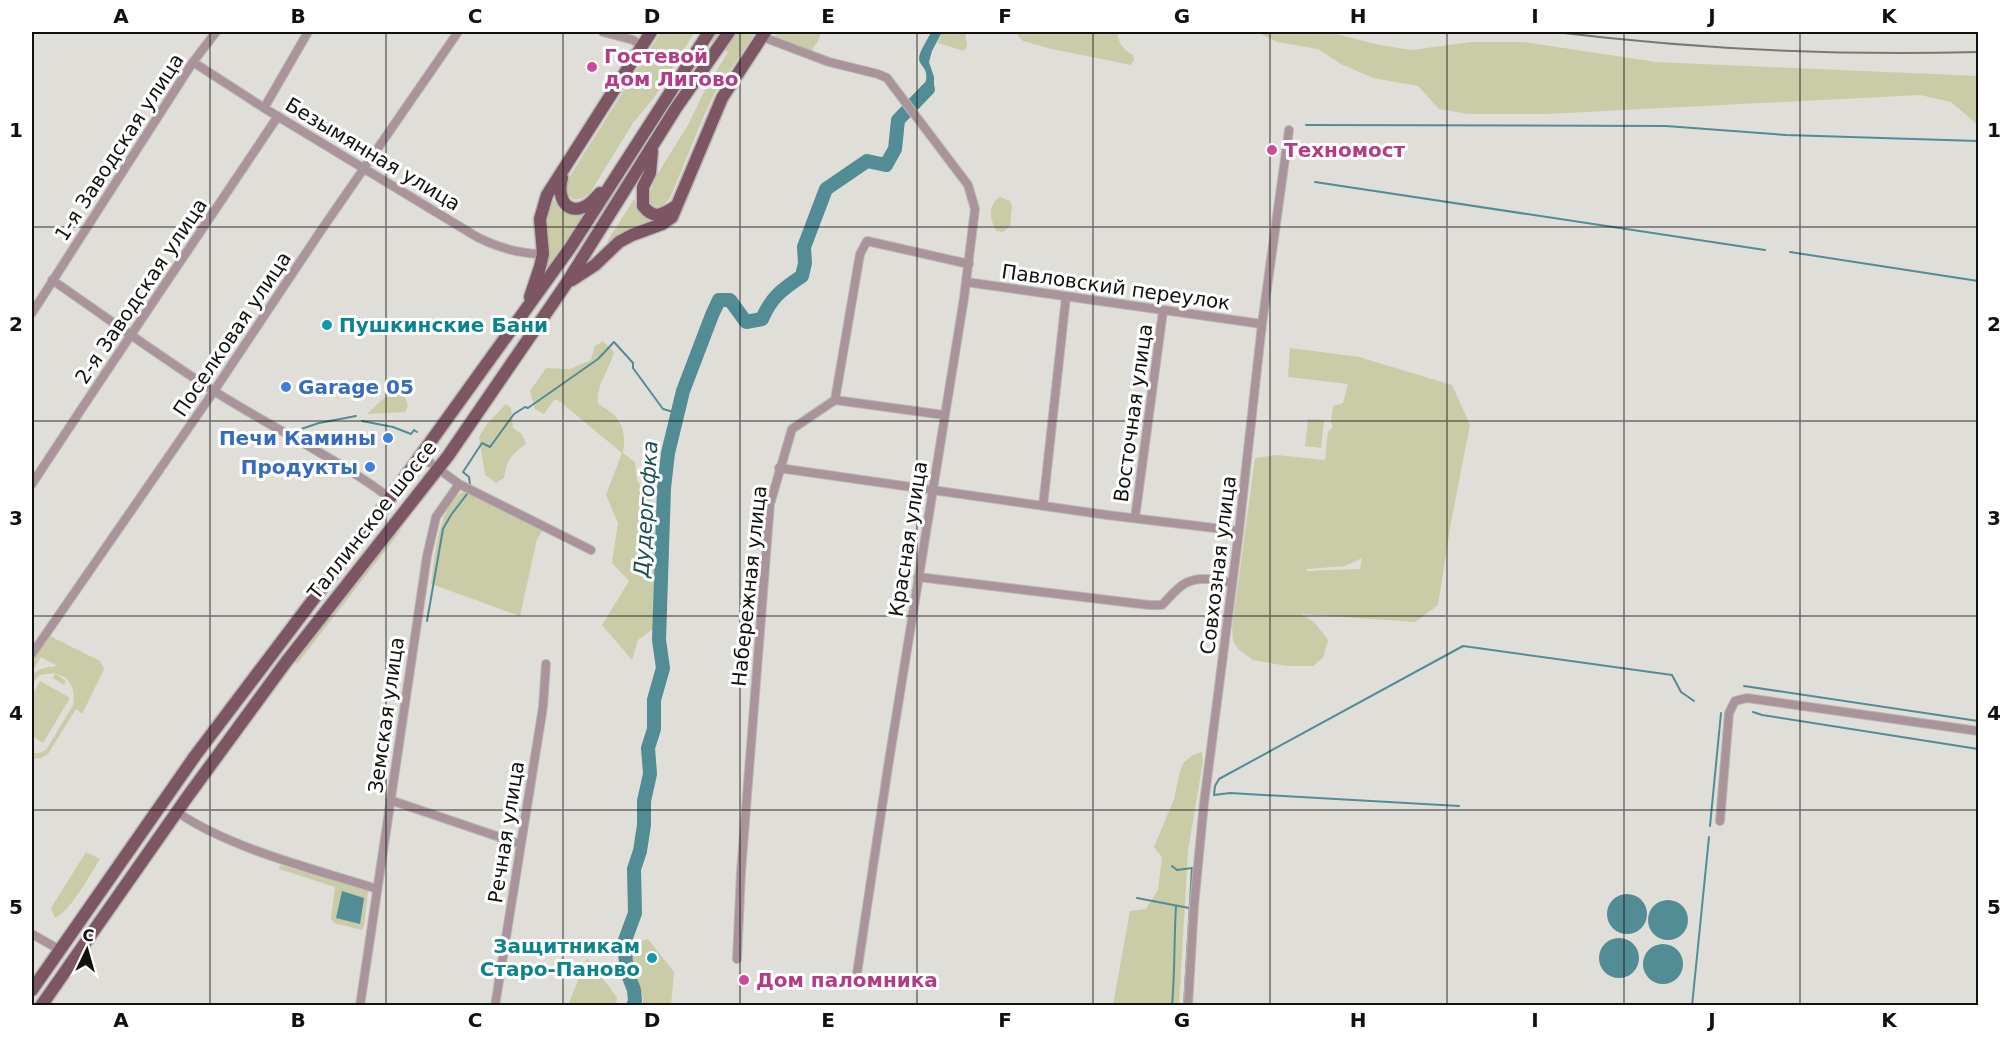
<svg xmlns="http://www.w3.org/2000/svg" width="2010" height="1037" viewBox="0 0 2010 1037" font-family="'DejaVu Sans',sans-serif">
<rect width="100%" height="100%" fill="#e0ded9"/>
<path fill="#c9cca6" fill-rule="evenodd" d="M661,32H691L694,33L656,95L633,123L590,193C576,206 563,198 568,179Z
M697,32H756L714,94L703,118L670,198L661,207L654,206L650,202L649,196L655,178L688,125L705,90L728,52Z
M775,32H821L818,41L811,51L797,48L776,39Z
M942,32H965L967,46L964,51L938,43Z
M1015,32H1118C1117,42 1124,50 1133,55L1134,60L1131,65L1052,49L1023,41Z
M1257,32H1329L1379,45L1412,50L1471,42H1524L1656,62L1978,76V125L1951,102L1920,95L1546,114H1468L1439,109L1418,86L1373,78L1341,64L1318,49L1277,42Z
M1000,197L1010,201L1012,207L1010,226L1003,232L997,231C989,221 988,203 1000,197Z
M552,198C562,211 569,215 586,212L587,214L550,268H548V243L546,219Z
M634,199L640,213L651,222L630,230L608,242V240Z
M603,341L614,352C609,371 596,384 598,404C620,416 627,427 623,453L635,462L637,480L661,517L657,626L638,640L632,660L602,625L629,581L612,563L618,523L606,495L622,453L558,400H554L544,414L535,409L530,391L546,368L570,369L591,360L595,346Z
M1290,348L1359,357L1452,385L1470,425L1451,522L1438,605L1415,622L1301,614L1314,622L1328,640L1323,658L1313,666H1287L1253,660L1239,650L1233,641L1232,628L1255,458L1277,455L1325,460L1328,432L1333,427L1331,423L1333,406L1343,403L1348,384L1288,377ZM1362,558L1360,569L1306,571L1307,569L1345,566Z
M403,391L408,406L405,412L367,414L385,397H392Z
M506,404L511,408L513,428L522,434L526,444C512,453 506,462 504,478L496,483L485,475L479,437L487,424Z
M1308,419L1324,420L1321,448L1305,446Z
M467,490L543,530L537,539L520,616L431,584C435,558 438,500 467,490Z
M402,529L297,664L295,661L389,541Z
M48,635L100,661L104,669L82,714L76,709L48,754L41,758L32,759V753H40L46,750L73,705C76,691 71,677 56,674L66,681L64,685L53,678L55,674L54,673L40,675L32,683V675C40,668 47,667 57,666L41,657L32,672V659Z
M40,681L70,698L43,743L32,736V696Z
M1202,752L1203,761L1188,851L1179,1005H1113L1130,911L1146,909L1158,890L1162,857L1154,847L1174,799L1180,771L1184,762L1193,755Z
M86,852L100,859C90,874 71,911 55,918L51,908Z
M280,865L368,891L364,926L362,930L334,923L331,919L335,887L279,869Z
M648,939L674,972L671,1005H643C643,1001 643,995 641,991C639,985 634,980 631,974C625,959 632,942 648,939Z
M587,958L617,997L616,1005H568Z"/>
<path fill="#528c95" d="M931,32H942L932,51L929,62L934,77V86L919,108L913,99C920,92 930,82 925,70C923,66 919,63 919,58C920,50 928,39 931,32Z
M342,891L364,898L360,924L336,918Z
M1607 914a20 20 0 1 1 40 0a20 20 0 1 1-40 0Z
M1648 920a20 20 0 1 1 40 0a20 20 0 1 1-40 0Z
M1599 958a20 20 0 1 1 40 0a20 20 0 1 1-40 0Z
M1643 964a20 20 0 1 1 40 0a20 20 0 1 1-40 0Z"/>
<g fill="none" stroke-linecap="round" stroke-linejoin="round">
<path stroke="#528c95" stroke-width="2" d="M1306,125L1666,126L1786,135L1978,141
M1315,182L1765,250
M1790,252L1978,281
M362,421L393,427L411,434L414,430L417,432
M295,431L319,423L356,416
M470,485L469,477L463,472L482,443L490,447L514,414L525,407L528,408L598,359L614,342L633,363V368L663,409L677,413
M427,621L443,529L451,515L467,494
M1744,686L1978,721
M1753,712L1762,715L1978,749
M1459,806L1230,793L1214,795L1215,786L1219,779L1463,646L1672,675L1681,692L1694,701
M1710,826L1721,713
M1172,866L1177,870L1192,868L1184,1006
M1137,898L1189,908
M1172,1006C1175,972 1174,939 1176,906
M1548,1006H1577
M1692,1006L1709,837"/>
<path stroke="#528c95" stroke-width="14" d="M633,1006L635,1001L634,990L627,972L624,943L635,913L634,869L640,851L644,825V801L650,774L648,748L654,729V700L663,668L659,640L664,488L668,453L683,391L712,315L719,300H730L746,322L762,319C772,296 782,290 802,276L805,263L804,247L826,189L867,161L886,165L895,149L898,120L928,89"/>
<defs>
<path id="street" d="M603,32L633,40L642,46
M763,37L829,62L878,74L887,78L968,185L975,209L964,298L888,767L856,980
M193,62L264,108L477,237C499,248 519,254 543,254
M264,108L308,32
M52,280C106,317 159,356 214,391C272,428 335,457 390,498
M966,282L1262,324
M32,313L193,62L216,32
M835,400L944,415
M779,468L1107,515L1239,531
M32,484C113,360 196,239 278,116
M459,484L591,550
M1043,506L1066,297
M1135,518L1163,311
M918,577L1149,605H1162C1169,598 1176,589 1184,584C1198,575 1217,580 1232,583
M32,654L214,391L320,232L458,32
M390,800L520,844
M177,812C231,849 314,869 377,889
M1720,821L1729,713L1735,701L1747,698L1978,731
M32,934L60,950
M737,959L741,872L770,504L792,429L835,400L860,254L867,241L969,264
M360,1006L427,556L436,517L459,484L421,456
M495,1006L543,707L546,664
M1188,1006L1194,906L1204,803L1239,531L1262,324L1289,130"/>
<path id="primary" d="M652,151L650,173L643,187V206C654,220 662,215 676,206
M562,178C556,199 568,218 589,204C593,201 597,196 600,193
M572,280L595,265L619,242L632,235L662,224L672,217L722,98L765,32
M530,297L540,267L543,254L540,219L547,195L651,32
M32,990L195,756L390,498L570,248L709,32
M41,1006L188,796L286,662L448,456L566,284L676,108L729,32"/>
</defs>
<use href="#street" stroke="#bbb9b5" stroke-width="10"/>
<use href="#primary" stroke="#bbb9b5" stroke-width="15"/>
<use href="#street" stroke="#aa949b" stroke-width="8"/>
<use href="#primary" stroke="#7c5763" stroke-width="12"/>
<path stroke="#797875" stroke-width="2" d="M1555,32C1695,49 1837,56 1978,52
M1896,32H1978"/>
</g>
<path fill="none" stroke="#11110f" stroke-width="1.5" stroke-opacity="0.55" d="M210,32V1006M386,32V1006M563,32V1006M740,32V1006M917,32V1006M1093,32V1006M1270,32V1006M1447,32V1006M1624,32V1006M1800,32V1006M32,227H1978M32,421H1978M32,616H1978M32,810H1978"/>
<g fill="#d1479c" stroke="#fff" stroke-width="2">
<circle cx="592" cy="67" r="6"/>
<circle cx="1272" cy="150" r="6"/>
<circle cx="744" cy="980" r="6"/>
</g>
<g fill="#0f9aa8" stroke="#fff" stroke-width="2">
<circle cx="327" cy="325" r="6"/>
<circle cx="652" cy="958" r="6"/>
</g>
<g fill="#3f7fe0" stroke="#fff" stroke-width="2">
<circle cx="286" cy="387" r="6"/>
<circle cx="388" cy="438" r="6"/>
<circle cx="370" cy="467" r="6"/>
</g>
<g text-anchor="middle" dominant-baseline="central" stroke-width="6" stroke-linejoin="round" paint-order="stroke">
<g font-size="20" font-weight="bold" fill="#b23c85" stroke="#fff" text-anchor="start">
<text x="604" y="56">Гостевой<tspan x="604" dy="23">дом Лигово</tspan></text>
<text x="1284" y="150">Техномост</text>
<text x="756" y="980">Дом паломника</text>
</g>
<g font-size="20" fill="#11110f" stroke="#fff">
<text transform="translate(119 147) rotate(-57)">1-я Заводская улица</text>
<text transform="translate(373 154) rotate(31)">Безымянная улица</text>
<text transform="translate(1116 287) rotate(8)">Павловский переулок</text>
<text transform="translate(141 291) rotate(-56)">2-я Заводская улица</text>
<text transform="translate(232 334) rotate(-56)">Поселковая улица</text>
<text transform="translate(1133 413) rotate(-82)">Восточная улица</text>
<text transform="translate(372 520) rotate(-52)">Таллинское шоссе</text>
<text transform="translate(908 539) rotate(-81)">Красная улица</text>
<text transform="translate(1218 565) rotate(-83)">Совхозная улица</text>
<text transform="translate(749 586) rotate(-84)">Набережная улица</text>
<text transform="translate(386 715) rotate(-82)">Земская улица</text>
<text transform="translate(506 832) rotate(-81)">Речная улица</text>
</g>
<g font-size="20" font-weight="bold" fill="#0d838f" stroke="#fff" text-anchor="start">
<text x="339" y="325">Пушкинские Бани</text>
<text x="640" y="946" text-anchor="end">Защитникам<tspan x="640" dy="23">Старо-Паново</tspan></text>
</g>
<g font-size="20" font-weight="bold" fill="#366cbe" stroke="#fff" text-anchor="end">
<text x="298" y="387" text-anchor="start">Garage 05</text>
<text x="376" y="438">Печи Камины</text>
<text x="358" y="467">Продукты</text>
</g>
<g font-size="21" font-style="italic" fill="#1b4e56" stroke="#fff">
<text transform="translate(646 509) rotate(-86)">Дудергофка</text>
</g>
</g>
<rect width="2010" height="1037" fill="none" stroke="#ffffff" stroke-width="66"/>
<g transform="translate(87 950) rotate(5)" stroke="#ffffff" stroke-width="4.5" paint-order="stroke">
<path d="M0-4.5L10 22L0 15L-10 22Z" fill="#11110f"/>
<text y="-9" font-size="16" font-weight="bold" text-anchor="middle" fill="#11110f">С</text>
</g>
<rect x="33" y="33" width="1944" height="971" fill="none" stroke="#11110f" stroke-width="2"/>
<g font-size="20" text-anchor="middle" font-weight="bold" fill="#11110f">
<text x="121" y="23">A</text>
<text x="298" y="23">B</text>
<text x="475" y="23">C</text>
<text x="652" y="23">D</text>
<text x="828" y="23">E</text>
<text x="1005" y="23">F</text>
<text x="1182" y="23">G</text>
<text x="1358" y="23">H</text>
<text x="1535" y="23">I</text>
<text x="1712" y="23">J</text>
<text x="1889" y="23">K</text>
<text x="16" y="137">1</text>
<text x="1994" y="137">1</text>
<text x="16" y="331">2</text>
<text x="1994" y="331">2</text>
<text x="16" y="525">3</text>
<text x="1994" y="525">3</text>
<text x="16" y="720">4</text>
<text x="1994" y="720">4</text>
<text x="16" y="914">5</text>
<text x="1994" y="914">5</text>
<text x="121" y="1027">A</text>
<text x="298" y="1027">B</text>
<text x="475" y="1027">C</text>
<text x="652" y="1027">D</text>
<text x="828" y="1027">E</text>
<text x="1005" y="1027">F</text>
<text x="1182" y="1027">G</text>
<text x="1358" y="1027">H</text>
<text x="1535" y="1027">I</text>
<text x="1712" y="1027">J</text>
<text x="1889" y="1027">K</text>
</g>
</svg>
